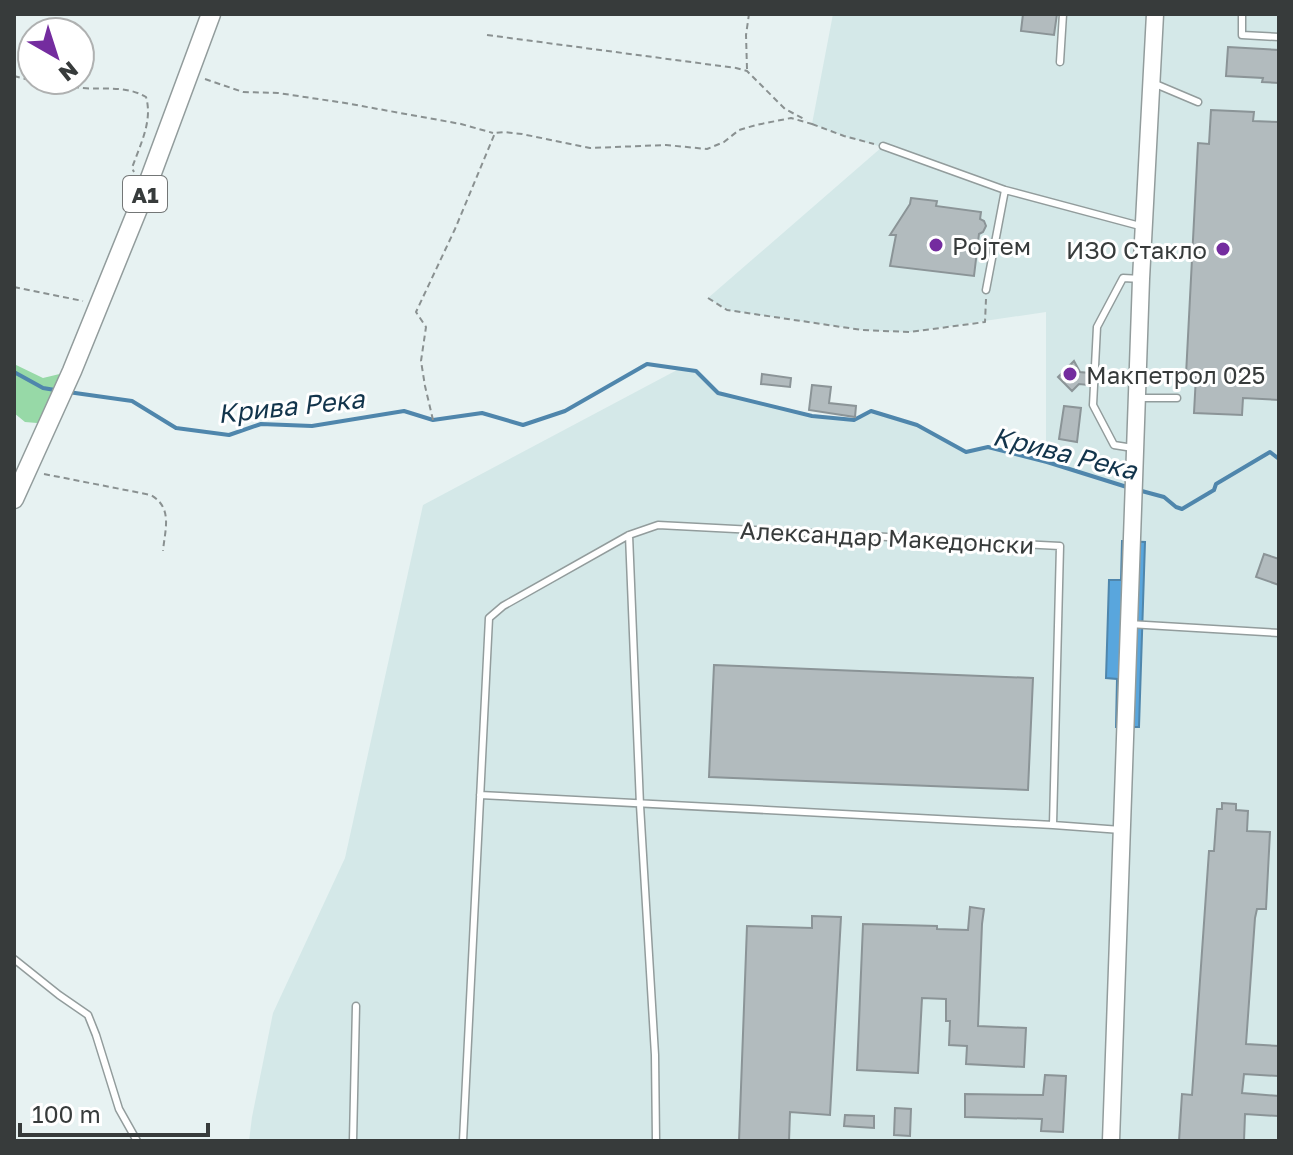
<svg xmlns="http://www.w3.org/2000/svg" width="1293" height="1155" viewBox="0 0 1293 1155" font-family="'Golos Text',sans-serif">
<rect width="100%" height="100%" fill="#e7f2f2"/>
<path fill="#d4e8e8" d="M833,14H1279V1141H249L252,1117L273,1013L345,858L423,505L677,370L696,371L718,393L812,416L854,420L871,411L917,425L966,452L988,447L1046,461V312L910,332L862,330L727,310L708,298L882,147L844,136L812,124Z"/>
<path fill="#97d9a7" d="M14,364L43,378L72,371L49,424L25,422L14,413Z"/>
<path fill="#59a6dd" stroke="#4f86ac" stroke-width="2" d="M1122,541L1145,542L1139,727H1116L1117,679L1106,678L1109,580H1121Z"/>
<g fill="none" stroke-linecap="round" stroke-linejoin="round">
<path stroke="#4f86ac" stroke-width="4" d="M14,372L43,388L55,390
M68,392L132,401L176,428L229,435L261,424L312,426L404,411L433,420L482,413L523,425L565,411L647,364L696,371L718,393L812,416L854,420L871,411L917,425L966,452L988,447L1047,462L1130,488
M1138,490L1164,497L1176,507L1182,509L1214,490L1216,484L1270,452L1279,459"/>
</g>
<path fill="#b2bbbe" stroke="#8b9497" stroke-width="2" d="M1023,14H1057L1054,35L1021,31Z
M1228,47L1279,50V83L1262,82L1263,78L1226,76Z
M1211,110L1254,112L1253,121L1279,122V400L1243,398L1242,415L1194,413L1196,376L1186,375L1198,143L1209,144Z
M911,198L937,201L936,206L981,212L980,219L984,221L986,226L983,232L979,234L974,276L890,266L896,235H890L910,204Z
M1074,361L1080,372L1089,373L1088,385L1079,384L1072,391L1058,377Z
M762,374L791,378L790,387L761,384Z
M812,385L831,387L829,403L856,406L855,417L809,410Z
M1064,406L1081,408L1077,442L1059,439Z
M1264,554L1279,559V585L1256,577Z
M714,665L1033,678L1028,790L709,777Z
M1222,803L1236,804V810L1248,811L1247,831L1270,832L1266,909H1257L1255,918L1246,1044L1279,1046L1278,1076L1244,1074L1242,1093L1279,1096L1278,1116L1245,1114L1244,1141H1179L1182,1094L1192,1095L1209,851H1214L1217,809H1222Z
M970,907L984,909L982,924L978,1026L1026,1028L1024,1067L966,1064L967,1046L949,1045L950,1021H946V999L922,998L918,1073L857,1070L863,924L937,926V929L968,930Z
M812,916L841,917L830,1115L790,1112L789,1141H739L747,926L812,928Z
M1045,1075L1066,1076L1063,1132L1041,1131L1042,1119L965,1117V1094L1043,1095Z
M895,1108L911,1109L910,1136L894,1135Z
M845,1115L874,1116V1128L844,1126Z"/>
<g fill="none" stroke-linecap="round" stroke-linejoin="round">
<defs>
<path id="lane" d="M1242,14V35L1279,37
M1060,62L1063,14
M1153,83L1198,102
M883,146L1005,190L1140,226
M986,290L1005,190
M1140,398H1177
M1133,448L1114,445L1093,405L1097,327L1123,278L1141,279
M629,535L640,805L655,1055L656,1141
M1129,624L1279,633
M480,795L1053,825L1121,830
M14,959L59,995L88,1015L96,1035L119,1109L137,1141
M353,1141L356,1006
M463,1141L489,618L503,606L629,535L658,525L1060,546L1053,825"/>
<path id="secondary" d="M1111,1141L1141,279L1155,14"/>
<path id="primary" d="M14,499L72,371L146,189L211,14"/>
</defs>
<use href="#lane" stroke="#929c9c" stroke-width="9"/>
<use href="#secondary" stroke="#929c9c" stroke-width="19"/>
<use href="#primary" stroke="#929c9c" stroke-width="21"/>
<path stroke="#8a9191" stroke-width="2" stroke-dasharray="6 4" stroke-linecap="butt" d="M487,35L736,68L747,71L785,109L806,120
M747,69L746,35L749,14
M14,76C36,82 60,86 83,88C106,90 125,85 146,97C153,121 140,145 132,168L134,172
M205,79L243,92L278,93L345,103L461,124L493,133
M812,124L844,136L874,144
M14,287L83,301
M708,298L727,310L862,330L910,332L985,322L986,299
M433,420L425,386L421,361L426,327L416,312L455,229L495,133L504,132L522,134L590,148L666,145L707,149L724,142L739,130L756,125L791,118L812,124
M44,474L151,495C173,508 165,529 163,551"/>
<use href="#lane" stroke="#fff" stroke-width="6"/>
<use href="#secondary" stroke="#fff" stroke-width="16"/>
<use href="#primary" stroke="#fff" stroke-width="18"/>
</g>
<g fill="#742c9f" stroke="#fff" stroke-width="3">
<circle cx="936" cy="245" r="8"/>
<circle cx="1223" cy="249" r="8"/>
<circle cx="1070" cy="374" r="8"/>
</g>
<g text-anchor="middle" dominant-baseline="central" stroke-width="6" stroke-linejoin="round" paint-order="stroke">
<rect fill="#fff" stroke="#737676" stroke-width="2" x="123" y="176" width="44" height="36" rx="6"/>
<g font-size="22" font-weight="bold" fill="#373b3b">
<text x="145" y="194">A1</text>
</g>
<g font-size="24" fill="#373b3b" stroke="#fff" text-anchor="start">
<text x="952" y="245">Ројтем</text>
<text x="1207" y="249" text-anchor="end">ИЗО Стакло</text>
<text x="1086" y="374">Макпетрол 025</text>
</g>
<g font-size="24" fill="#373b3b" stroke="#fff">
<text transform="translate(887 537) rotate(3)">Александар Македонски</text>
</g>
<g font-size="26" font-style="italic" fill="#12344b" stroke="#fff">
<text transform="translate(291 406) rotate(-6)">Крива Река</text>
<text transform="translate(1065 453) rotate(14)">Крива Река</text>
</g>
</g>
<rect width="1293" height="1155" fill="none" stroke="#373b3b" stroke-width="32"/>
<g transform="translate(56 56) rotate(141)"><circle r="38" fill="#ffffff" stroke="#afb1b1" stroke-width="2"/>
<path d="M0-6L14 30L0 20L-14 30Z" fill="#742c9f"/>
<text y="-12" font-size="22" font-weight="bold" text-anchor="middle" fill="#373b3b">N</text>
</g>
<path d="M20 1123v12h188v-12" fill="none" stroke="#373b3b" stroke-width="4"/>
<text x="32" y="1123" font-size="24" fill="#373b3b" stroke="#ffffff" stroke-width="6" paint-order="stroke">100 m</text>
</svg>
